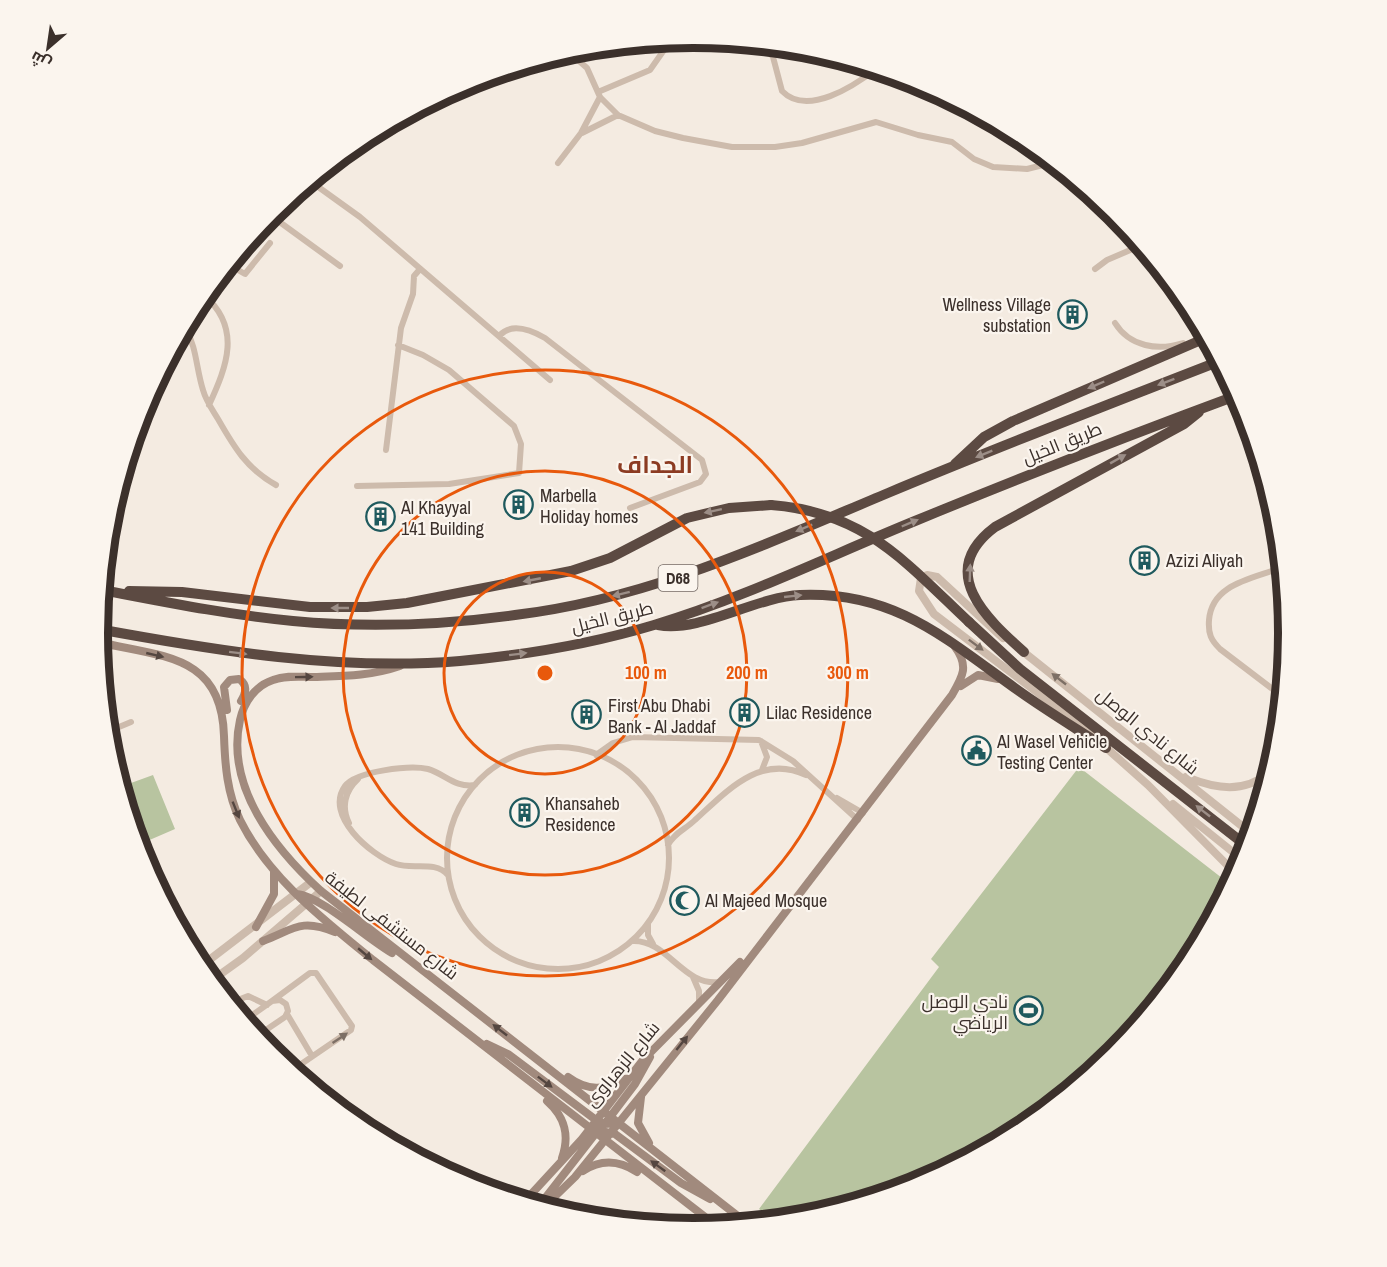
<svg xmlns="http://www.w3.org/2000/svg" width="1387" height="1267" viewBox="0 0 1387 1267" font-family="'Archivo Narrow',Cairo,sans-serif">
<rect width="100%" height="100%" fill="#f4ebe1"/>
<path fill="#b8c4a0" d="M1079,767L1231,885L1189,965L1115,1055L1024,1129L921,1184L809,1218L776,1221L759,1209L939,967L931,959Z
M153,775L175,829L138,845L120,787Z"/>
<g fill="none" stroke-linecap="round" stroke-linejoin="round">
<path stroke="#cdbbac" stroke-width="6" d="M763,44L773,57L782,91C807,117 854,86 876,69
M569,52L587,68L600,97L618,115L655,131L683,138L732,147H775L802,143L876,122L918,135L952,142L974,159L993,167L1027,169L1055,162
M598,92L650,70L671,40
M582,133L618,115
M558,163L581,133L600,97
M310,181L360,217L550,380
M270,215L340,266
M229,265L245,274L270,243
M1095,269L1107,260L1142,245
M204,295C242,328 227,366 209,405
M1115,323C1130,347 1158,351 1183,343
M185,327C197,348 196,368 203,390C206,401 212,409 218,419C234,447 247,469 276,485
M499,336C511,322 531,330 545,338L702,460L706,474L700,482L630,508
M386,450L401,328L413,294L414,276L420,269
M357,486L449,484L519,473L521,444L514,426L449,370L423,355L398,345
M1283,567C1253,579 1212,583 1209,620C1208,634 1211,640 1220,649L1283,697
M107,732L131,722
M761,741L767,757L762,770
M447 858a111 111 0 1 1 222 0a111 111 0 1 1-222 0Z
M596,755L613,743L633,737L759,740L793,761L858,820
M837,798L863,813
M349,823C341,807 345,791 358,779
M668,845C674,833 686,829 695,820C726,792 760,753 806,775
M448,875C435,860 413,870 396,864C370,855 324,815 345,786C356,771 410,765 428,769C445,774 455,788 475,785
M648,924V935L653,944
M633,941C668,940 683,987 720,982
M693,977L699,991V1002
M272,1001L310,973H316L352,1026L351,1030L291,1071
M230,1003L248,996L267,1005
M287,1014L312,1056
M244,1021L272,1001L280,1000L286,1004L288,1011L285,1017L257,1036"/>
<path stroke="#cdbbac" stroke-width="8" d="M1003,638L937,577L927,575L921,578L919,591L934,614L1092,734
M1021,650L1252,834
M1103,745L1148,785L1237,875
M1186,777C1217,789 1243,794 1271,772
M1173,804L1244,861
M200,967L311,882
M211,981L243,958L321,891"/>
<path stroke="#a18a7d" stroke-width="8" d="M98,642C162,657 222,654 224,736C225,765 227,793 240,820C269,878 324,920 373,960L718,1227
M400,666C371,676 344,676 314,677C300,677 286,675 273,680C255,686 244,702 240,720C225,787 275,849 321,891L748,1224
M961,686L978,675L998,679
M227,710L224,687L230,680L239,679C248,685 246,693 241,701
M297,894C322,897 366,938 392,953
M256,927L274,894V871
M263,941C294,929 301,918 335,932
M487,1044L508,1054L596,1120L605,1124L618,1123
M568,1077C587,1091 605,1091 625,1079
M641,1097L638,1123L649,1143
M547,1101C565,1117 570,1135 562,1158
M607,1121L635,1084L650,1057
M591,1129L615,1134L681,1183L710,1199
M583,1171C601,1159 619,1160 637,1172
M524,1202L582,1139L643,1060L740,962
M539,1206L599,1129
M543,1208L575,1177L718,1000L952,695C963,676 969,666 955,647"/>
<path stroke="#5c4a42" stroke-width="10" d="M955,464L984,437L1013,421L1208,337
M102,590C165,602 229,615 293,621C367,628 442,625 515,615C648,599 766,544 888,493C998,447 1109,404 1220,361
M129,591L182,592L310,607H367L407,603L571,571L610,558L687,518L729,508L771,505
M969,622L1020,669L1248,847
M658,625C700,633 755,597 800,595C895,591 946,639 1019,691C1047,711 1077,729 1106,748
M98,629C218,651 338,671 460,661C525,655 591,644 654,625C744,598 829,556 915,521C1022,477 1130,435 1238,395
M1024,652C987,619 935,572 995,527L1184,424L1199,412"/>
<path stroke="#5c4a42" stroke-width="10" d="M771,505C865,512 905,562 969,622"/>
</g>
<defs><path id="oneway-solid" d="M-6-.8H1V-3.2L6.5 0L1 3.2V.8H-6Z" transform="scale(1.5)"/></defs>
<g fill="#9c8e87">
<use href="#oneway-solid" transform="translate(1166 382) rotate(159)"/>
<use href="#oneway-solid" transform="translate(1096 385) rotate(157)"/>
<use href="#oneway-solid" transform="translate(984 454) rotate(158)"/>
<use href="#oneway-solid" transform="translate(1118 459) rotate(-29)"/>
<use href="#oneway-solid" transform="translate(713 511) rotate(168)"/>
<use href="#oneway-solid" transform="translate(910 523) rotate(-23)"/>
<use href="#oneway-solid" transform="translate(804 528) rotate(157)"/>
<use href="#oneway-solid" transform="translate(970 573) rotate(-88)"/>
<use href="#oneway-solid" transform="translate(532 580) rotate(169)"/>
<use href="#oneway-solid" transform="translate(621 594) rotate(166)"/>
<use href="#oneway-solid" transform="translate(793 596) rotate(-6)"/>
<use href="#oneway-solid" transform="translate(710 605) rotate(-20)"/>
<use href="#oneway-solid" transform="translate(340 608) rotate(180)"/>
<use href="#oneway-solid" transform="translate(238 653) rotate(7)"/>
<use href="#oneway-solid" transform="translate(518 654) rotate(-7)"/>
<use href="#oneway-solid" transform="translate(1203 811) rotate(-142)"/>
</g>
<g fill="#7d6f65">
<use href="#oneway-solid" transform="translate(976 645) rotate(37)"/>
<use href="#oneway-solid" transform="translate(1059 679) rotate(-142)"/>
<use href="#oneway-solid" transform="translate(340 1038) rotate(-34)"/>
</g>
<g fill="#544640">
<use href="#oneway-solid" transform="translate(155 655) rotate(13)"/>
<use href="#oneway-solid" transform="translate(304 677) rotate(-1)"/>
<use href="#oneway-solid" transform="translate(236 810) rotate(68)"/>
<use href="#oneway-solid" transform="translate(365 954) rotate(40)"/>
<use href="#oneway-solid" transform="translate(500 1030) rotate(-142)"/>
<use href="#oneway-solid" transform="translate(682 1043) rotate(-51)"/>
<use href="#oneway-solid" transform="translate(545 1082) rotate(37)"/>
<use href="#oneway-solid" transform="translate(658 1166) rotate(-144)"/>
</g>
<g fill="none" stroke="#e8590c" stroke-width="3">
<circle cx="545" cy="673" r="101"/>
<circle cx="545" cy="673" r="202"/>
<circle cx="545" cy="673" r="303"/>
</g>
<defs>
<symbol id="building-ring" viewBox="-11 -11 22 22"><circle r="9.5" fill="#fbf5ee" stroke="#1f5a5e" stroke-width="1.5"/><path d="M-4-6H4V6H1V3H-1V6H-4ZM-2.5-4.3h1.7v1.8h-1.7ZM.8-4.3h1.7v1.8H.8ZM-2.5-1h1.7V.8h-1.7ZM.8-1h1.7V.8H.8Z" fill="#1f5a5e"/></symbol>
<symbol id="civic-ring" viewBox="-11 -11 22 22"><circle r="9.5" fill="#fbf5ee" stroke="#1f5a5e" stroke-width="1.5"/><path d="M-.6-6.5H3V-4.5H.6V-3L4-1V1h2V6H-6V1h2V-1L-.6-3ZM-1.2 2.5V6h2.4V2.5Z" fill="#1f5a5e"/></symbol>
<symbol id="mosque-ring" viewBox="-11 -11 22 22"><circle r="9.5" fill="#fbf5ee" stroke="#1f5a5e" stroke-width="1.5"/><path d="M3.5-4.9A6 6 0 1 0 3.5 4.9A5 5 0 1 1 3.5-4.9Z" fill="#1f5a5e"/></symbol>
<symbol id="stadium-ring" viewBox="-11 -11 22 22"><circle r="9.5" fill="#fbf5ee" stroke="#1f5a5e" stroke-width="1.5"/><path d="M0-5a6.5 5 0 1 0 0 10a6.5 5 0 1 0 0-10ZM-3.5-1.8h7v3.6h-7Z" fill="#1f5a5e"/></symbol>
</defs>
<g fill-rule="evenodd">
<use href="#building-ring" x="1056" y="298" width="33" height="33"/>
<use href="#building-ring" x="502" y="488" width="33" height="33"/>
<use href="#building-ring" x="364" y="500" width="33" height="33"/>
<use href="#building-ring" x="1128" y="544" width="33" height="33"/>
<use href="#building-ring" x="728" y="696" width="33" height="33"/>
<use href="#building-ring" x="570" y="698" width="33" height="33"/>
<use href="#civic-ring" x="960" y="734" width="33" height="33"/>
<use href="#building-ring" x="508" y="796" width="33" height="33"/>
<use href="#mosque-ring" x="668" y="884" width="33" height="33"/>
<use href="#stadium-ring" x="1012" y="994" width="33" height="33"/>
</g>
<g text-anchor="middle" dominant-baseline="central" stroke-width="4.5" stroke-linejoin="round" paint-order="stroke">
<rect fill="#fbf5ee" stroke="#756b66" stroke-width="1.5" x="658.5" y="565" width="39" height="26" rx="4.5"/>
<g font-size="16" font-weight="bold" fill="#3b302b">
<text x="678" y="578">D68</text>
</g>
<g font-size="18" fill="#3b302b" stroke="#fbf5ee" text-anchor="start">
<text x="1051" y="304" text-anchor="end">Wellness Village<tspan x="1051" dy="21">substation</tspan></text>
<text x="540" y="495">Marbella<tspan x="540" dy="21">Holiday homes</tspan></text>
<text x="401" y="507">Al Khayyal<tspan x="401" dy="21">141 Building</tspan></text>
<text x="1166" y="560">Azizi Aliyah</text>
<text x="608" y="705">First Abu Dhabi<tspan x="608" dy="21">Bank - Al Jaddaf</tspan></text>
<text x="766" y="712">Lilac Residence</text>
<text x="997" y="741">Al Wasel Vehicle<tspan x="997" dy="21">Testing Center</tspan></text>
<text x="545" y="803">Khansaheb<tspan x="545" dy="21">Residence</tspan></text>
<text x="705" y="900">Al Majeed Mosque</text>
<text x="1008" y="1001" text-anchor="end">نادي الوصل<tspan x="1008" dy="21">الرياضي</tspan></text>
</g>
<g font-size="18" fill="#3b302b" stroke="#fbf5ee">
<text transform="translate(1062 443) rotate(-22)">طريق الخيل</text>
<text transform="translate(612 617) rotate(-14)">طريق الخيل</text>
<text transform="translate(1148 731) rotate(39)">شارع نادي الوصل</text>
<text transform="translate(392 925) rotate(38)">شارع مستشفى لطيفة</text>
<text transform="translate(622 1064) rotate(-50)">شارع الزهراوى</text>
</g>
<g font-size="24" font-weight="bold" fill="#8c3b22" stroke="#fbf5ee">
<text x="655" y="464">الجداف</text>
</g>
</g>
<path d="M0 0H1387V1267H0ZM108 633a585 585 0 1 1 1170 0a585 585 0 1 1-1170 0Z" fill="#fbf5ee" fill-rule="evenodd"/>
<path fill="none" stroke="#3b302b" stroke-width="8" d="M108 633a585 585 0 1 1 1170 0a585 585 0 1 1-1170 0Z"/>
<circle cx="545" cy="673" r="9" fill="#e8590c" stroke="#fbf5ee" stroke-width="3"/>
<g font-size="18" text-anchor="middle" font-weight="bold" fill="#e8590c" stroke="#fbf5ee" stroke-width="4.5" stroke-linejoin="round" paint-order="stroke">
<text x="646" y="679">100 m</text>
<text x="747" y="679">200 m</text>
<text x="848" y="679">300 m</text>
</g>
<g transform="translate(48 48) rotate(209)" stroke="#fbf5ee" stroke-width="4.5" paint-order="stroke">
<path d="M0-4.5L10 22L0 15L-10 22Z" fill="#3b302b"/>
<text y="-9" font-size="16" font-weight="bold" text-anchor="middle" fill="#3b302b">ش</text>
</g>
</svg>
